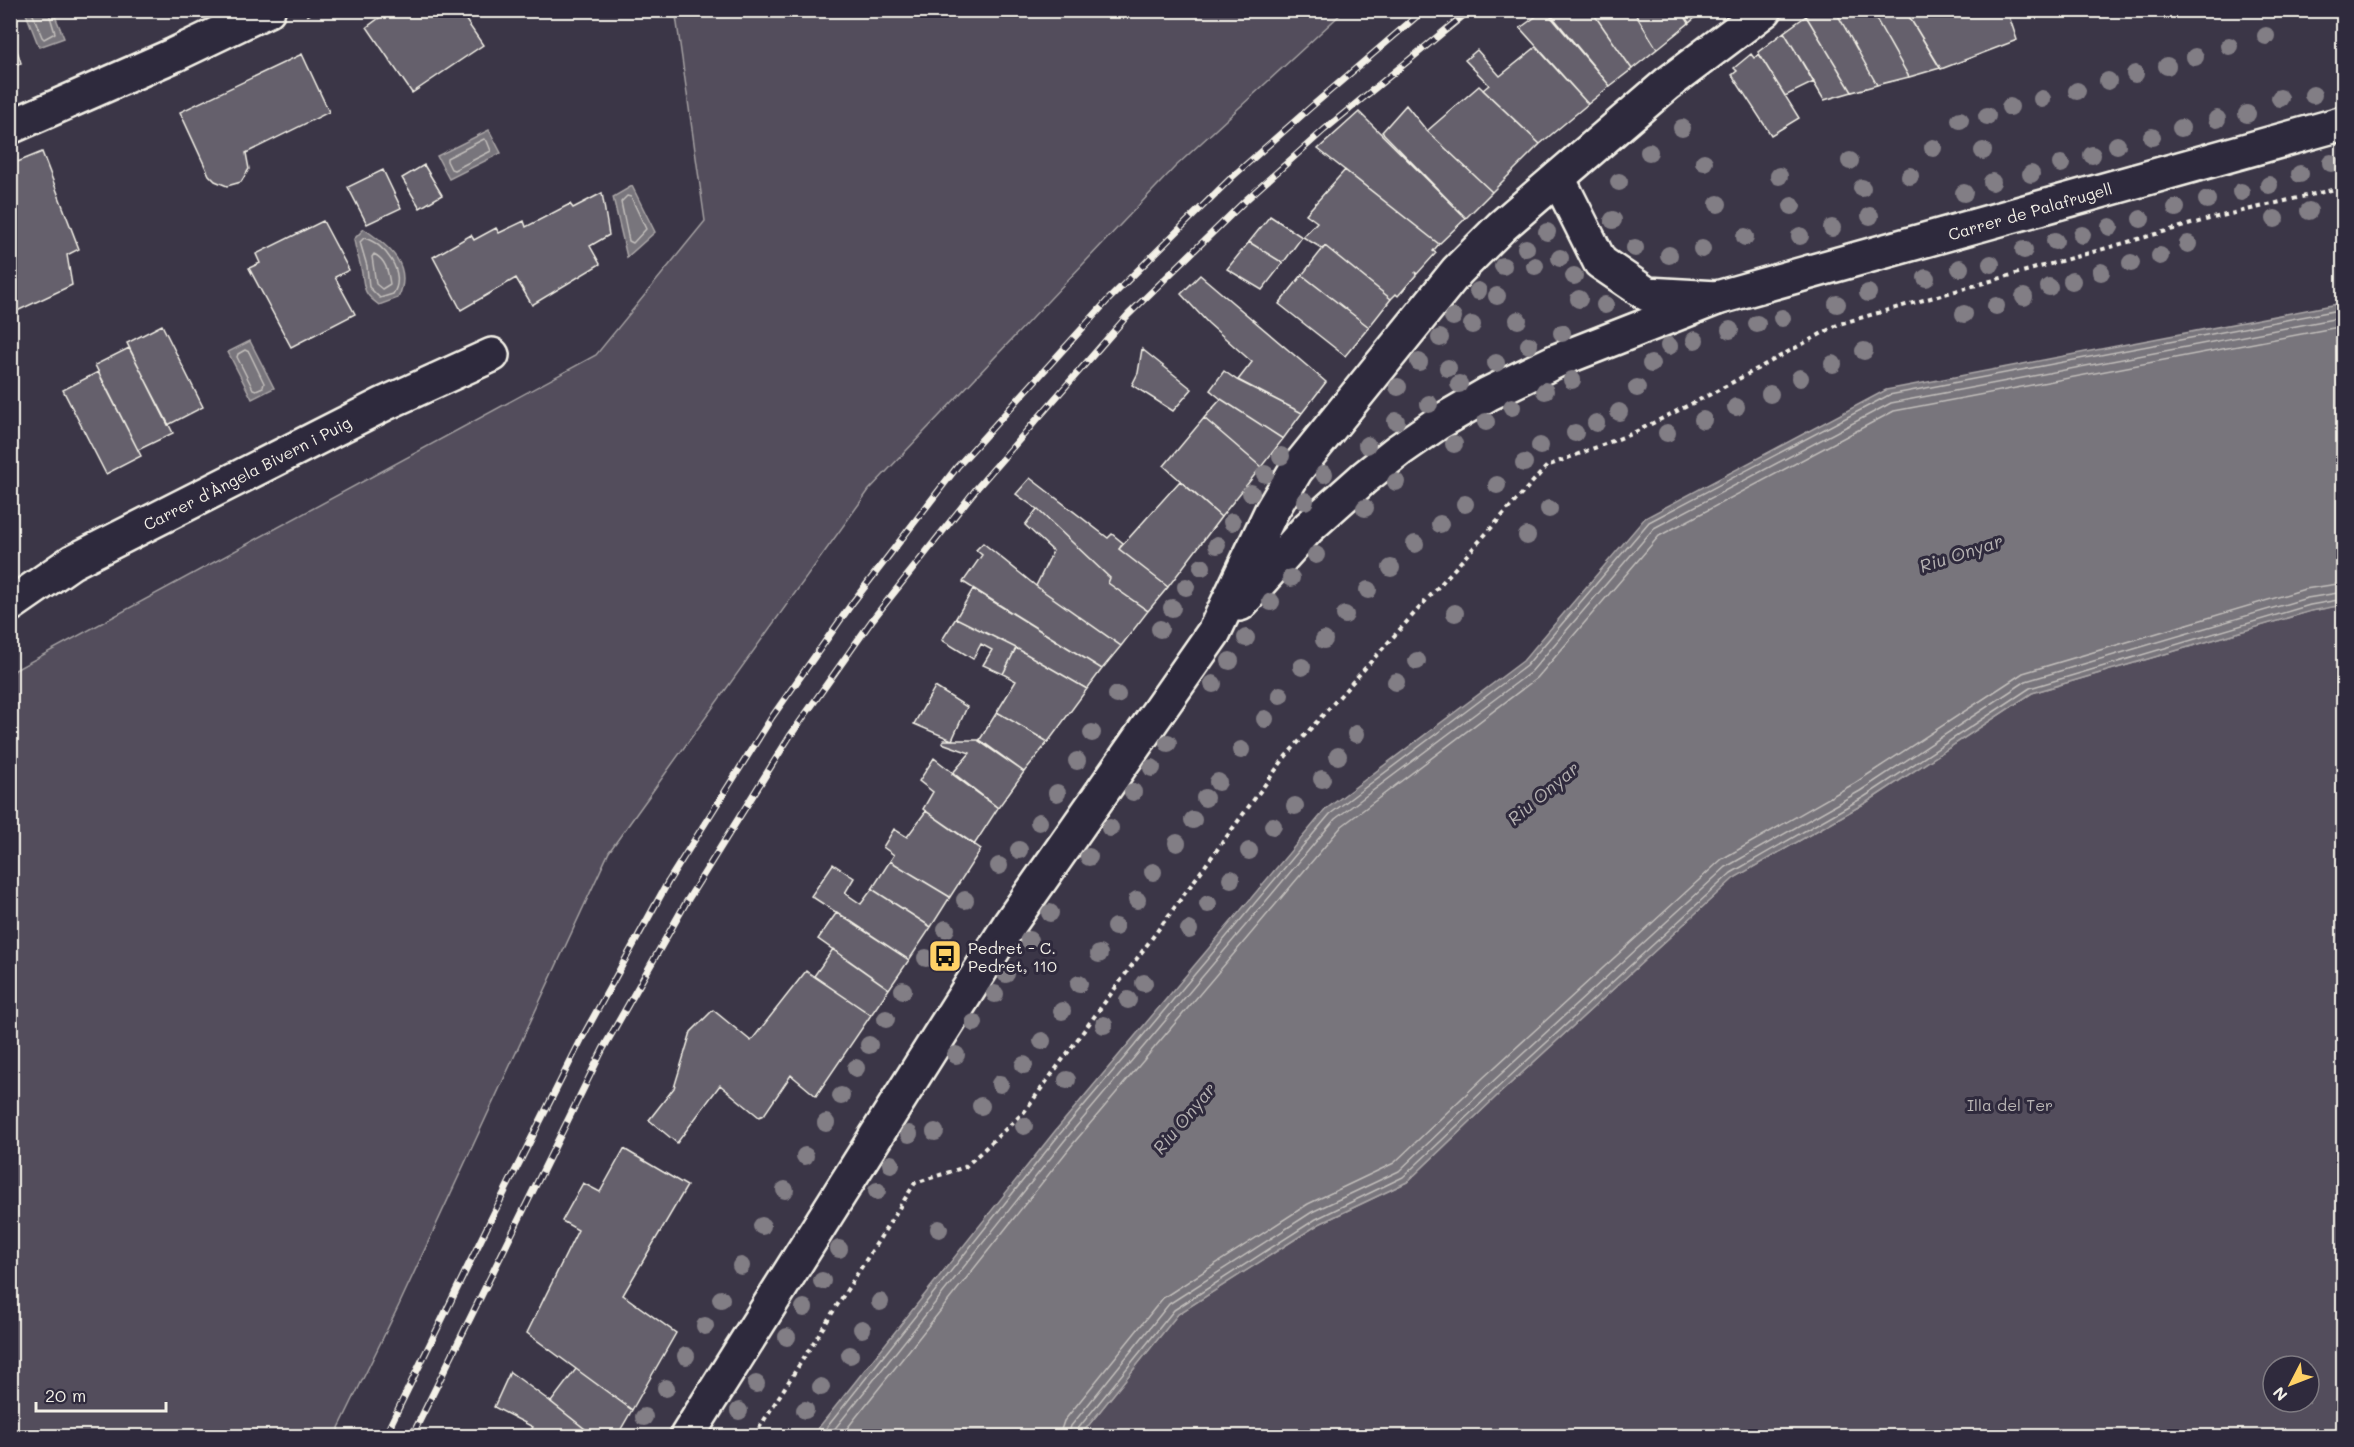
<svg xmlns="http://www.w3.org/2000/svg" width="2354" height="1447" viewBox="0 0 2354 1447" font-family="Mali,sans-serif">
<rect width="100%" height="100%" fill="#3b3647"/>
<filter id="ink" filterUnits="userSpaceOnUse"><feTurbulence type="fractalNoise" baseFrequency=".0167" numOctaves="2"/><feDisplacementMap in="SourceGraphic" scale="12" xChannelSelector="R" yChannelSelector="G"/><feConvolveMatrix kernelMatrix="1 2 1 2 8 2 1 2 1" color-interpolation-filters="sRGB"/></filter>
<g filter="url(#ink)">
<path fill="#534e5c" stroke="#a4a0a2" stroke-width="1.5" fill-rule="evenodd" d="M682,11H1344L1175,167L869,490L609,852L399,1305L335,1436H11V677L15,670L596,355L705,221L676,16Z
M2343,605V1436H1080L1178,1314L1319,1224L1407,1182L1499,1094L1734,878L1867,802L2032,693L2311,611ZM2273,1366H2309V1402H2273Z"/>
<path fill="#78747b" stroke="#aaa6a7" stroke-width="1.5" d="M25,11H53L64,38L39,47Z
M489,130L501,153L449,179L437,156Z
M632,186L655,232L627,257L613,197Z
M364,229C389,246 414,266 398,298L379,305C361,292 365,287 361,268C359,258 355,249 354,239Z
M2343,303V605L2311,611L2032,693L1867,802L1734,878L1499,1094L1407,1182L1319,1224L1178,1314L1080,1436H812L1055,1131L1326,809L1523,661L1645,518L1886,390Z
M250,341L274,388L252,399L228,352Z"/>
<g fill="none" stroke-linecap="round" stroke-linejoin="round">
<path stroke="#c2bfbc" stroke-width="1.5" d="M31,10L42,37L44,39L55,33L48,10
M484,139L487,141L491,151L454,170L451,169L447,161V158Z
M627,196L631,197L646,229L633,243L629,241L621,202Z
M364,238C385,243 407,274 393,294L380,298L369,287L367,266L360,242Z
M374,254C386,260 388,271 390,284L382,289L376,284L372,257Z
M245,350L249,352L264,383L263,387L256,390L253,389L237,357L238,354Z
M820,1436L1059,1135L1330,814L1526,666L1649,522L1889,395L2344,309
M829,1436L1065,1140L1335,819L1531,672L1654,528L1891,403L2344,317
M841,1436L1072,1145L1342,826L1537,678L1659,536L1894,411L2344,326
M1059,1436L1064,1421L1163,1298L1308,1204L1394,1163L1484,1077L1722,859L1855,783L2023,673L2305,589L2344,583
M1068,1436L1071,1426L1169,1304L1312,1212L1399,1171L1490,1084L1726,867L1860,791L2026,681L2307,598L2344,592
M1076,1436L1077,1430L1174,1310L1316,1219L1403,1177L1495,1090L1731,873L1864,797L2030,688L2310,605L2344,599"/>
</g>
<path fill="#65616c" stroke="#f4f1e8" stroke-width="1.5" d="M390,10H459L483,45L412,93L367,27Z
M1545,10L1610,86L1588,104L1520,28Z
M1547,10H1591L1632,69L1610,86Z
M1591,10H1633L1657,49L1632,69Z
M1633,10H1681L1689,23L1657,49Z
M1681,10H1704L1689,23Z
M1813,10H1835L1877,85L1852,92L1806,16Z
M1835,10H1871L1909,77L1877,85Z
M1871,10H1905L1940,68L1909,77Z
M1905,10H2007L2017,40L1941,69Z
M1806,16L1852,92L1824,100L1784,32Z
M10,29L21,63L10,67Z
M1784,32L1814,82L1785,96L1758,52Z
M1536,47L1588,104L1540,144L1483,90L1489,85L1465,60L1477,50L1500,76Z
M302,54L329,112L246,153L249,169L241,182L227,186L215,181L209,175L180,112Z
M1751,54L1754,58L1759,54L1799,118L1771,135L1732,75L1737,71L1734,68Z
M1479,86L1540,144L1492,192L1427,131Z
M1406,105L1427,131L1492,192L1466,218L1382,132Z
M1359,112L1466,218L1439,244L1318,149Z
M42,152L79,249L67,255L72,285L15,312L10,297V165Z
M424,165L442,195L420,208L402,178Z
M383,170L401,208L367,224L348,187Z
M1345,170L1439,244L1433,251L1436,253L1417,274L1415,272L1416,275L1398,296L1396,294L1391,299L1325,246L1323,249L1303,237L1317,222L1306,214Z
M602,193L609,235L590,246L600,264L532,305L516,278L461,310L433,257L471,235L474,240L496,228L499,233L524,221L526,227L570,204L573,208Z
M1270,216L1302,237L1283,263L1249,242Z
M323,221L349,270L335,277L355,314L291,347L249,268L260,263L256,254Z
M1249,242L1283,263L1262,290L1227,269Z
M1325,246L1391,299L1369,327L1302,275Z
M1200,275L1326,382L1302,413L1238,380L1252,362L1208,323L1181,294Z
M1302,275L1369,327L1345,356L1279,304Z
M162,325L203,407L168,425L127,343Z
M129,348L173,433L138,450L95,365Z
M1142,349L1192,389L1173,411L1132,385L1138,373Z
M1224,371L1237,380L1302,413L1283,439L1221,399L1210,390Z
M98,372L141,456L106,474L63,390Z
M1221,399L1283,439L1261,467L1204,418Z
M1204,418L1261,467L1221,517L1164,466Z
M1030,478L1108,538L1112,534L1123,543L1119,549L1168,587L1148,611L1108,583L1110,578L1037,509L1016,494Z
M1180,481L1221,517L1168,587L1119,549Z
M1037,509L1110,578L1108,583L1148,611L1121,646L1036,586L1053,551L1025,525Z
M983,543L1036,586L1121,646L1102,669L963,582L982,555L976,550Z
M973,589L1102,669L1087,689L1016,648L956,618Z
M956,618L1016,648L1003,674L983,665L992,650L981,644L973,659L942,640Z
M1016,648L1087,689L1048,742L997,712L1016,681L1003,674Z
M935,687L967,707L952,740L914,724Z
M997,712L1048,742L1024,772L979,741Z
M944,740H980L1024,772L998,808L952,774L970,753L942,743Z
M934,758L998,808L974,845L923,809L933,792L919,781Z
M926,811L981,849L950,897L890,861L894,855L883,847L894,829L907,837Z
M890,861L950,897L931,927L872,889Z
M833,864L854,878L845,893L861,904L872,889L931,927L909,960L811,896Z
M837,912L909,960L889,989L818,939Z
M833,949L889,989L871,1015L814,976Z
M806,971L871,1015L816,1096L791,1075L764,1115L759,1117L720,1085L677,1143L649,1120L674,1088L691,1032L713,1010L751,1041Z
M624,1149L687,1186L623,1295L676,1333L632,1410L527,1333L578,1230L562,1221L583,1183L600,1192Z
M576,1369L632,1410L617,1436H594L551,1402Z
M510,1372L551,1402L594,1436H527L533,1427L494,1407Z"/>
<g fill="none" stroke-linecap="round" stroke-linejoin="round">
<defs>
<path id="street" d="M10,127L174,55L268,10
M1558,178L1600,262L1647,294L1717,298
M10,605L72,562L384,404L492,355"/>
<path id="secondary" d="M1240,604L1308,528L1365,477L1399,450L1438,423L1488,394L1556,361L1717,298L2344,123
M687,1436L1009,925L1214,632L1271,512L1296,470L1457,271L1502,226L1667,84L1765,10"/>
</defs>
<use href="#street" stroke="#f4f1e8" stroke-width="38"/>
<use href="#secondary" stroke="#f4f1e8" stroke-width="38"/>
<path stroke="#f4f1e8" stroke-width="4" stroke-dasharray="4.5 4.5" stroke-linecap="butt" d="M306,15L316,10
M754,1436L915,1183L965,1167L1024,1112L1286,756L1547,466L1631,434L1713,393L1839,324L2209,219L2344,187"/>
<use href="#street" stroke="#2f2a3d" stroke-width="33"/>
<use href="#secondary" stroke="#2f2a3d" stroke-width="33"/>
<defs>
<path id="rail" d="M385,1436L494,1213L582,1038L668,882L772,717L853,602L957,467L1108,300L1232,177L1311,107L1424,10
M412,1436L603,1049L687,901L790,736L873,619L977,488L1128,315L1247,199L1324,130L1470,10"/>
</defs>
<use href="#rail" stroke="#f4f1e8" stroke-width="7"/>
<use href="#rail" stroke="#2f2a3d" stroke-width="4.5" stroke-dasharray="14" stroke-linecap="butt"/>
</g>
<g fill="#827e85">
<circle cx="2266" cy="36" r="9"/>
<circle cx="2229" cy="46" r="9"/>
<circle cx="2195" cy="57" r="9"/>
<circle cx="2167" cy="66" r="9"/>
<circle cx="2135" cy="74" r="9"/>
<circle cx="2108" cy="81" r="9"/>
<circle cx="2077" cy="91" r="9"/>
<circle cx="2313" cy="95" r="9"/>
<circle cx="2280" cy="98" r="9"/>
<circle cx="2042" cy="99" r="9"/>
<circle cx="2010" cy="107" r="9"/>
<circle cx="2247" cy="114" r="9"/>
<circle cx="1987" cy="116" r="9"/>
<circle cx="2217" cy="119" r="9"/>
<circle cx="1960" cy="120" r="9"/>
<circle cx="1682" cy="128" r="9"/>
<circle cx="2181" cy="128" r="9"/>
<circle cx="2152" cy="137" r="9"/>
<circle cx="2117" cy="145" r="9"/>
<circle cx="1933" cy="148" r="9"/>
<circle cx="1983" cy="151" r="9"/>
<circle cx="1649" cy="152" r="9"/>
<circle cx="2092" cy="155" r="9"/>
<circle cx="1850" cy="161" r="9"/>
<circle cx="1704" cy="162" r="9"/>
<circle cx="2331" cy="163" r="9"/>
<circle cx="2061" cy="164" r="9"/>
<circle cx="2031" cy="174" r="9"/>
<circle cx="2300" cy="174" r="9"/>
<circle cx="1779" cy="176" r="9"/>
<circle cx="1910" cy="176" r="9"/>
<circle cx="1619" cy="182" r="9"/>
<circle cx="1992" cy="182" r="9"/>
<circle cx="2269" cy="185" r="9"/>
<circle cx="1862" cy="188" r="9"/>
<circle cx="2241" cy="192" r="9"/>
<circle cx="1964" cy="193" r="9"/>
<circle cx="2207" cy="200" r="9"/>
<circle cx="1718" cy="204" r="9"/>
<circle cx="1792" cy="206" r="9"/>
<circle cx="2176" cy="208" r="9"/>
<circle cx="2309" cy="211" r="9"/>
<circle cx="1870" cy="216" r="9"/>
<circle cx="2141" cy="219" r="9"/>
<circle cx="2275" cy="219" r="9"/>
<circle cx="1613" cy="220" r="9"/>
<circle cx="2110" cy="227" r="9"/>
<circle cx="1832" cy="228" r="9"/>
<circle cx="1547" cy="232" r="9"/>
<circle cx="2082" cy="235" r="9"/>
<circle cx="1800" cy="236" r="9"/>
<circle cx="1745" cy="237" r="9"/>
<circle cx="2055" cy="241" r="9"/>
<circle cx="2188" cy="244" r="9"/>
<circle cx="1526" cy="248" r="9"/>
<circle cx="1635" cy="248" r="9"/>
<circle cx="1702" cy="249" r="9"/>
<circle cx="2024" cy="250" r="9"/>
<circle cx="1669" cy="255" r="9"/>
<circle cx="2160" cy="256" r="9"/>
<circle cx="1560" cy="258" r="9"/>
<circle cx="2131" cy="263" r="9"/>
<circle cx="1991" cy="264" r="9"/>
<circle cx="1503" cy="266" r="9"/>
<circle cx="1535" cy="266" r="9"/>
<circle cx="1960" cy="268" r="9"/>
<circle cx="2101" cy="272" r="9"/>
<circle cx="1574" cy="276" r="9"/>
<circle cx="1926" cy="278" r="9"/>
<circle cx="2072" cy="281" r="9"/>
<circle cx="2049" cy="287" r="9"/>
<circle cx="1478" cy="291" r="9"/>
<circle cx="1868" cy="293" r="9"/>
<circle cx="1497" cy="296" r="9"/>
<circle cx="2024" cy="297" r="9"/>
<circle cx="1579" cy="299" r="9"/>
<circle cx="1837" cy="304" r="9"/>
<circle cx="1605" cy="305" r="9"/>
<circle cx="1996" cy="306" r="9"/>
<circle cx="1964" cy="314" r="9"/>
<circle cx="1453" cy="317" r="9"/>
<circle cx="1782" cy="318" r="9"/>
<circle cx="1518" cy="320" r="9"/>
<circle cx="1757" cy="324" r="9"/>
<circle cx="1472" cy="325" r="9"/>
<circle cx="1730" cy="330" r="9"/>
<circle cx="1562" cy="333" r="9"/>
<circle cx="1440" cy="338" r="9"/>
<circle cx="1695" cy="340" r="9"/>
<circle cx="1529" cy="345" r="9"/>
<circle cx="1669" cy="346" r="9"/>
<circle cx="1864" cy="351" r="9"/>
<circle cx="1419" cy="362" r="9"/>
<circle cx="1496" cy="363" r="9"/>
<circle cx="1651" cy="364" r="9"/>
<circle cx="1833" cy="364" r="9"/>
<circle cx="1448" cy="368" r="9"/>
<circle cx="1800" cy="378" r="9"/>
<circle cx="1572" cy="380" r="9"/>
<circle cx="1459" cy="384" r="9"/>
<circle cx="1398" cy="387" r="9"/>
<circle cx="1637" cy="388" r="9"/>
<circle cx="1545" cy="391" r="9"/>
<circle cx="1770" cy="394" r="9"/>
<circle cx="1429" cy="404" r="9"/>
<circle cx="1512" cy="407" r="9"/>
<circle cx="1736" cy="407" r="9"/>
<circle cx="1619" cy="412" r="9"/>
<circle cx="1703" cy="420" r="9"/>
<circle cx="1396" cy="421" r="9"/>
<circle cx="1486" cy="422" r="9"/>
<circle cx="1596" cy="423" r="9"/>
<circle cx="1575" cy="433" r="9"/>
<circle cx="1667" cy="433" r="9"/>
<circle cx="1454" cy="444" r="9"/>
<circle cx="1367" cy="445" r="9"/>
<circle cx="1540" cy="446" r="9"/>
<circle cx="1281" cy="456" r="9"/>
<circle cx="1524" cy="463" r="9"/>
<circle cx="1265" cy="474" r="9"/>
<circle cx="1324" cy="474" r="9"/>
<circle cx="1396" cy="482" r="9"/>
<circle cx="1497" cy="485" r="9"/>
<circle cx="1251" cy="493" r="9"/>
<circle cx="1305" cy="501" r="9"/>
<circle cx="1465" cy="504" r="9"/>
<circle cx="1365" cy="508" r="9"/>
<circle cx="1549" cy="509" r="9"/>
<circle cx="1232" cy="522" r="9"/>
<circle cx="1440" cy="524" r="9"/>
<circle cx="1527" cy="536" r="9"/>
<circle cx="1415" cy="544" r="9"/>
<circle cx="1217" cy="545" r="9"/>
<circle cx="1316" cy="555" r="9"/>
<circle cx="1202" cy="567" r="9"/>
<circle cx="1391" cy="568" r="9"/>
<circle cx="1291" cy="578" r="9"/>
<circle cx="1186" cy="587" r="9"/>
<circle cx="1368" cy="590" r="9"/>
<circle cx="1271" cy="602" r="9"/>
<circle cx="1172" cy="608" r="9"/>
<circle cx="1455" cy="613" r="9"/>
<circle cx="1345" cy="615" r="9"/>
<circle cx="1160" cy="629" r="9"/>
<circle cx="1246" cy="638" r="9"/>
<circle cx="1324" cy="640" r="9"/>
<circle cx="1230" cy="661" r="9"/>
<circle cx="1417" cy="661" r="9"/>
<circle cx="1302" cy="667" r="9"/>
<circle cx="1396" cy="682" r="9"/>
<circle cx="1213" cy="684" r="9"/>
<circle cx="1117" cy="695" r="9"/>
<circle cx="1280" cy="695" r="9"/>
<circle cx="1265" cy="719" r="9"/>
<circle cx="1092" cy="733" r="9"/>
<circle cx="1356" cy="734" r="9"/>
<circle cx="1168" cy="743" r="9"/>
<circle cx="1241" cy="750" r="9"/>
<circle cx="1338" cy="756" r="9"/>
<circle cx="1077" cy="761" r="9"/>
<circle cx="1152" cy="768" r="9"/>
<circle cx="1322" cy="779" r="9"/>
<circle cx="1218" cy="782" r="9"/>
<circle cx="1133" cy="792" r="9"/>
<circle cx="1057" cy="793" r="9"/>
<circle cx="1205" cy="798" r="9"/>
<circle cx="1295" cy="806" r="9"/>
<circle cx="1193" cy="820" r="9"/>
<circle cx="1039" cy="822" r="9"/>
<circle cx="1273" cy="826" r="9"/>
<circle cx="1110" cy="828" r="9"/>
<circle cx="1177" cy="843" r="9"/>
<circle cx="1019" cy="850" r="9"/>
<circle cx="1249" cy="851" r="9"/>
<circle cx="1089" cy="857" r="9"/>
<circle cx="999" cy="866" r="9"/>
<circle cx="1153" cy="872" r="9"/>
<circle cx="1231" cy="879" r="9"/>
<circle cx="965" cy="900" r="9"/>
<circle cx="1137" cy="900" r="9"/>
<circle cx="1208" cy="904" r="9"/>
<circle cx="1050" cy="913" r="9"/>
<circle cx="1115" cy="927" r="9"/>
<circle cx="946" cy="929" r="9"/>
<circle cx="1189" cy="930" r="9"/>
<circle cx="1029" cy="940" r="9"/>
<circle cx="1099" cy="954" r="9"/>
<circle cx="926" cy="958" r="9"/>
<circle cx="1006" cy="974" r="9"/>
<circle cx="1144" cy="983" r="9"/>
<circle cx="1079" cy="984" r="9"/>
<circle cx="903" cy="990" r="9"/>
<circle cx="995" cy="994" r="9"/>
<circle cx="1128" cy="1000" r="9"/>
<circle cx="1062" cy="1011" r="9"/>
<circle cx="886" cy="1019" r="9"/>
<circle cx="974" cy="1023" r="9"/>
<circle cx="1104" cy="1025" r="9"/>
<circle cx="1042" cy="1041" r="9"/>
<circle cx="869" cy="1045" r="9"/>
<circle cx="956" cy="1055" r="9"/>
<circle cx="1024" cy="1065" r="9"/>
<circle cx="856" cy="1068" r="9"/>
<circle cx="1067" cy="1080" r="9"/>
<circle cx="1000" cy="1084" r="9"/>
<circle cx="841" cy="1096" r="9"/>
<circle cx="981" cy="1106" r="9"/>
<circle cx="826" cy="1123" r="9"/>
<circle cx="1024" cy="1126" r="9"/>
<circle cx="935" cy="1132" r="9"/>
<circle cx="909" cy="1134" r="9"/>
<circle cx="805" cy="1156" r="9"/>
<circle cx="891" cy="1164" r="9"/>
<circle cx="785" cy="1190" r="9"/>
<circle cx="877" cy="1191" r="9"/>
<circle cx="762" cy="1226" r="9"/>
<circle cx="939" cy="1229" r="9"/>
<circle cx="839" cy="1249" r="9"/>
<circle cx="741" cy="1266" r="9"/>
<circle cx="822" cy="1281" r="9"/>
<circle cx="721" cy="1299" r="9"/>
<circle cx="880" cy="1302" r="9"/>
<circle cx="804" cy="1308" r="9"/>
<circle cx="705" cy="1326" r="9"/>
<circle cx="862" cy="1329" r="9"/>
<circle cx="787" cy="1337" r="9"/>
<circle cx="850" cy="1355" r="9"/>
<circle cx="686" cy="1356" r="9"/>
<circle cx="756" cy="1384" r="9"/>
<circle cx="821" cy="1387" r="9"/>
<circle cx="666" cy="1388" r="9"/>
<circle cx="805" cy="1410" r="9"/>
<circle cx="739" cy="1411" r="9"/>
<circle cx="644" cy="1417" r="9"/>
</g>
</g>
<defs>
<symbol id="bus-square" viewBox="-11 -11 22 22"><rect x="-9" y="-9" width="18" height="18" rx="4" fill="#ffd166" stroke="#2f2a3d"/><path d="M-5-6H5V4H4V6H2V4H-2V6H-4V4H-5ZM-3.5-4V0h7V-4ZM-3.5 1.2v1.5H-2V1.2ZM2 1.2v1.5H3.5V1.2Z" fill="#111"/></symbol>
</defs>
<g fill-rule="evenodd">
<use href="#bus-square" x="926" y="937" width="38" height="38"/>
</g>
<g text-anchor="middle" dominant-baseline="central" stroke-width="6" stroke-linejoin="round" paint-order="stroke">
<g font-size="16" fill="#f4f1e8" stroke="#2f2a3d">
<text transform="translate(2030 211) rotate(-16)">Carrer de Palafrugell</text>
<text transform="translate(247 473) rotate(-27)">Carrer d'Àngela Bivern i Puig</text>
</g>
<g font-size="16" fill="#f4f1e8" stroke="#2f2a3d" text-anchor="start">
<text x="968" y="947">Pedret - C.<tspan x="968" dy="18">Pedret, 110</tspan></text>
</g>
<g font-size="16" fill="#bcb8b7" stroke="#2f2a3d">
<text x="2010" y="1104">Illa del Ter</text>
</g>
<g font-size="18" font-style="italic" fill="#b6b2b2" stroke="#2f2a3d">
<text transform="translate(1961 553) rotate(-18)">Riu Onyar</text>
<text transform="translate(1543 793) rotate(-40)">Riu Onyar</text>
<text transform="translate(1184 1118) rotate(-50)">Riu Onyar</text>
</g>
</g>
<rect width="2354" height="1447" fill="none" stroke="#2f2a3d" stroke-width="36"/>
<rect x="18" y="18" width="2318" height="1411" fill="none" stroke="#f4f1e8" stroke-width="2" filter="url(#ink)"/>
<g transform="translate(2291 1384) rotate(228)"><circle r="28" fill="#2f2a3d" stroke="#7e7a81" stroke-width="1.5"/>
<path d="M0-4.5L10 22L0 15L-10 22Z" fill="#ffd166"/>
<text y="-9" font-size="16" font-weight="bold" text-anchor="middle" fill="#f4f1e8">N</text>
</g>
<path d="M36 1402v9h130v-9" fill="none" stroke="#f4f1e8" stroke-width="3"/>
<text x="45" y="1402" font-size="18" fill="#f4f1e8" stroke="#2f2a3d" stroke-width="4.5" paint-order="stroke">20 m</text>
</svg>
